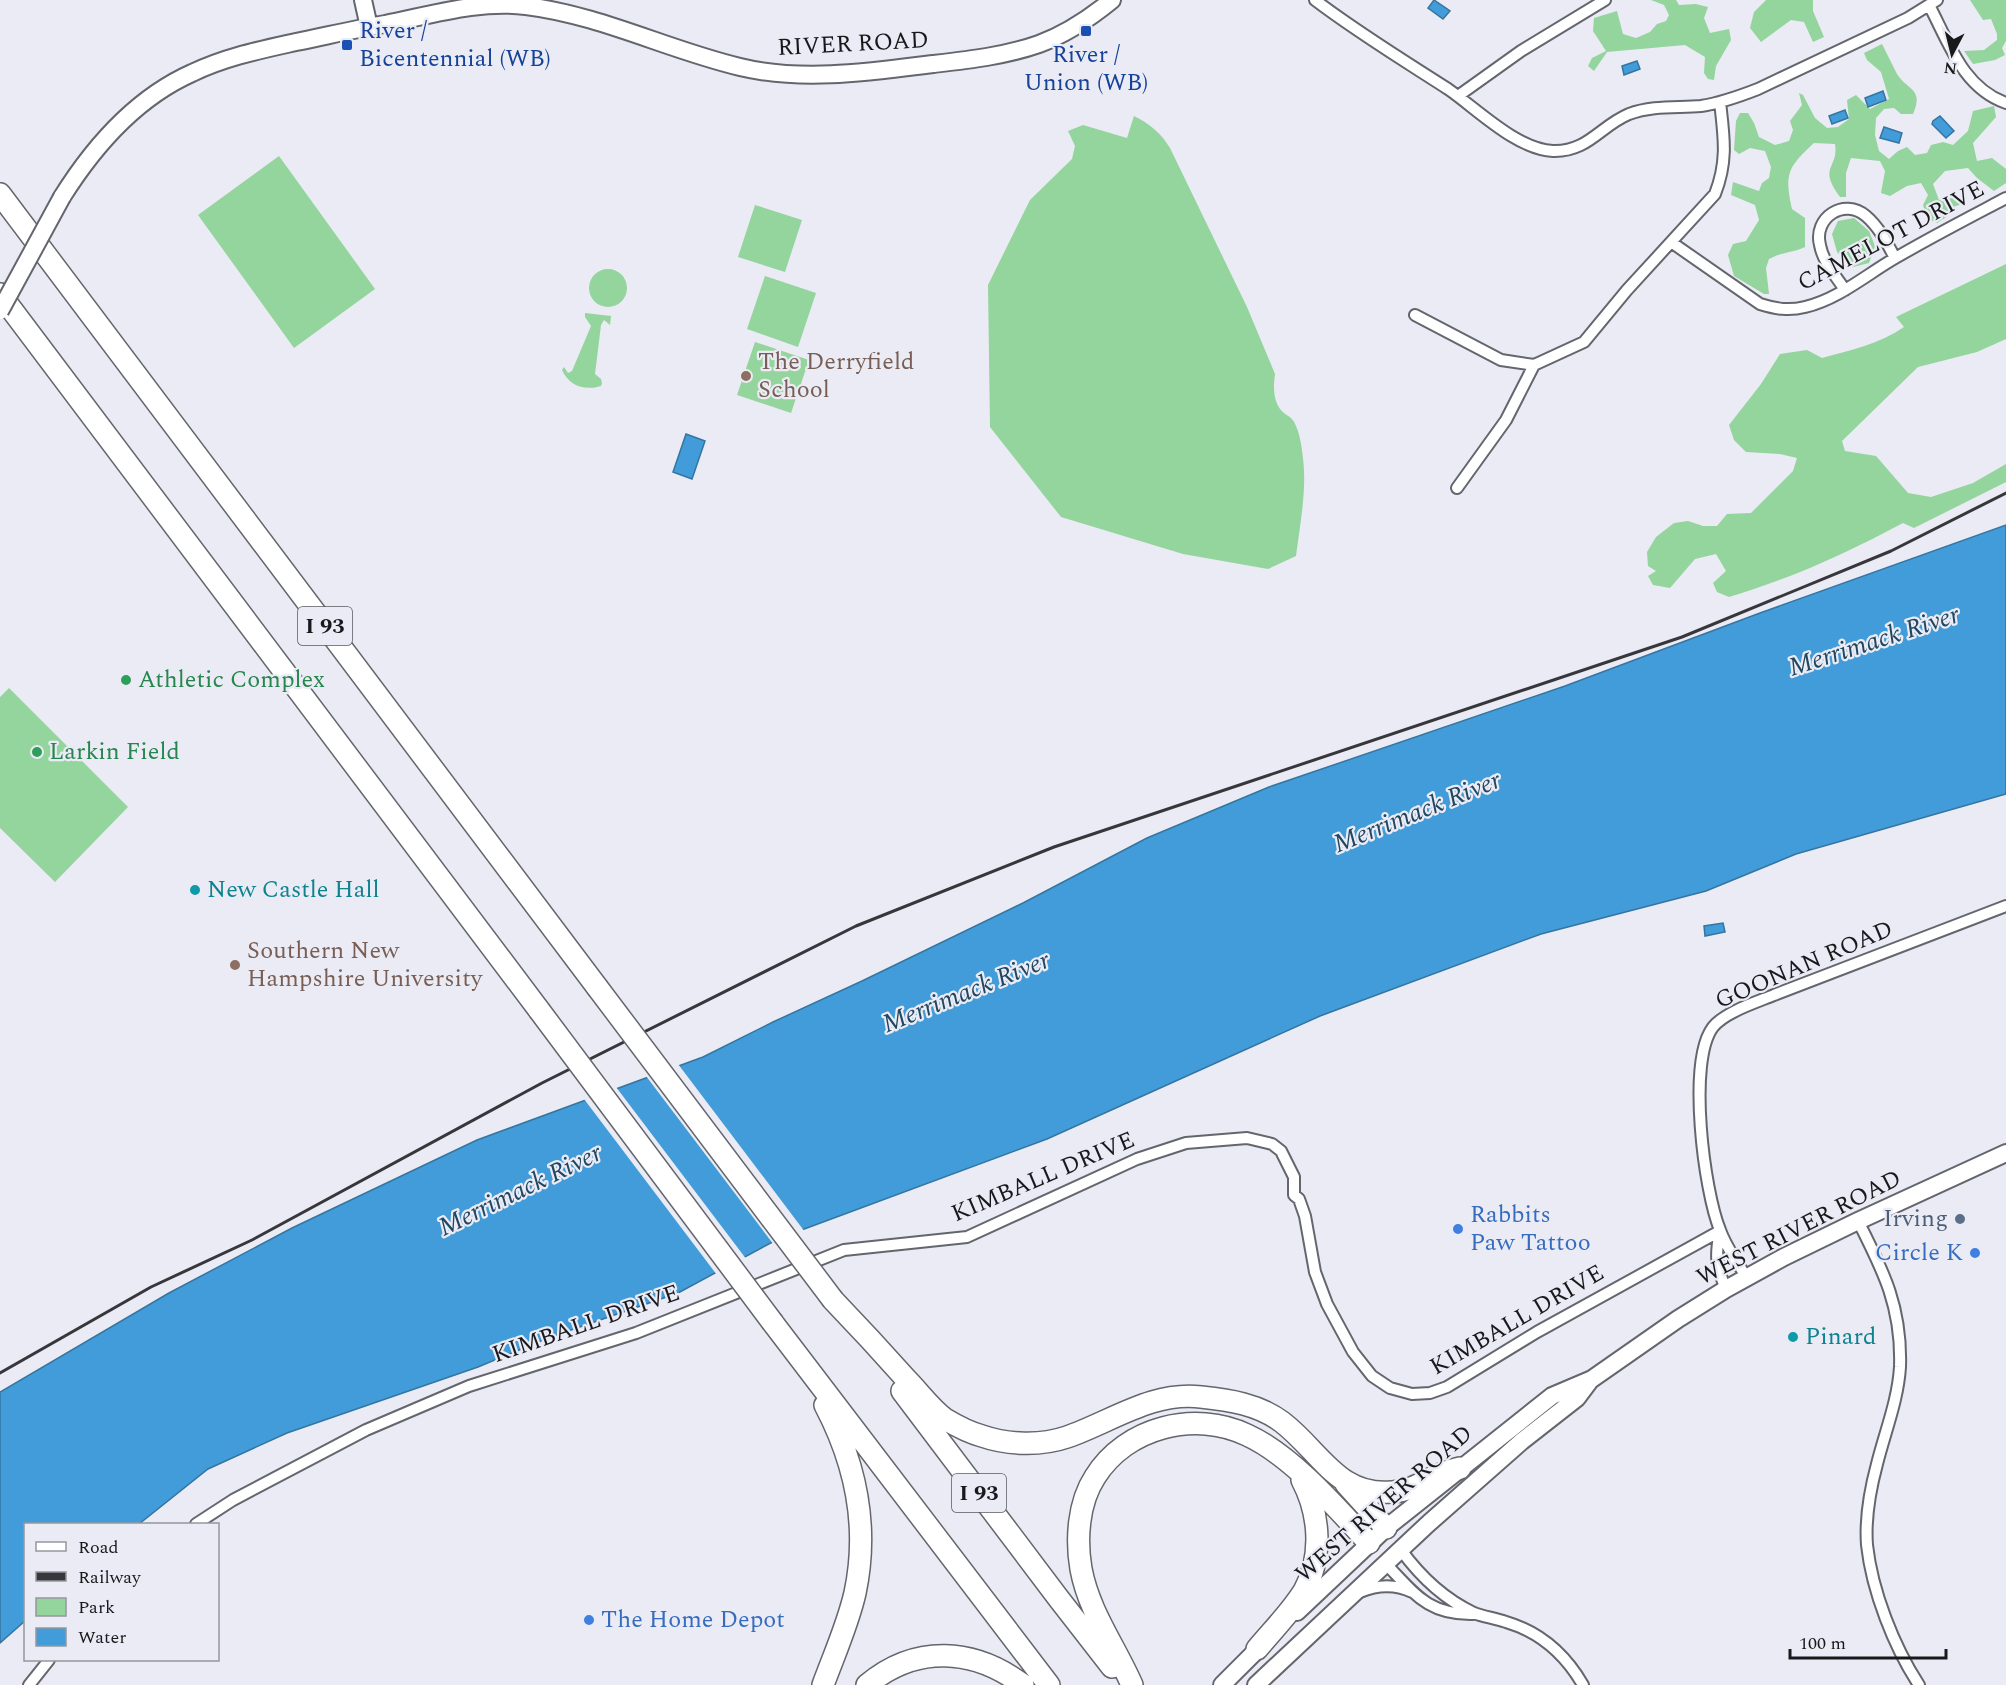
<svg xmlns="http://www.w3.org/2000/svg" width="2006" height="1685" viewBox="0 0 2006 1685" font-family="Spectral,serif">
<rect width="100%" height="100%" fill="#eaebf4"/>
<path fill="#94d49d" d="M1651,0H1676L1679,5L1696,4L1708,7L1704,18L1710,33L1729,29L1731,40L1716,66L1714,80L1708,79L1704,73L1705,57L1685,45L1607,52L1594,71L1588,66L1592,58L1606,51L1593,31L1594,18L1617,11L1623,34L1636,38L1650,32L1657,24L1666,21L1669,15L1664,5Z
M1766,0H1813V11L1824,37L1813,42L1804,22L1791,20L1761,42L1750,28L1754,12Z
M1970,0H2006V41L2002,48L2005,55L1995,60L1973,64L1964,51L1984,50L1997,40V34L1991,19L1983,20Z
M1882,44C1887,54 1892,64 1897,74C1908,91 1924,88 1913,114H1901L1894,108L1884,109L1876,118L1875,135L1879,151L1889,159L1898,151L1907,147L1915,155L1927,153L1931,145L1943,142L1953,145L1968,131L1973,111L1994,106L1996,117L1973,143L1977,161L1992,158L2006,169V183L1994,191L1977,178L1968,168L1945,171L1933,184L1939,200L1960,197L1965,203L1950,208L1948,216L1937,223L1927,218L1923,205L1928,195L1921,183L1907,186L1890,196L1881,193L1885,171L1880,161L1851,158L1846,173V197H1840C1817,166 1839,169 1835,144L1814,143C1788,167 1784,174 1792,209L1805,218V247C1793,253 1781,252 1769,259L1766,268L1769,294H1764L1734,276L1728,255L1733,244L1746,241L1759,220L1755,205L1731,195L1733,182L1759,191L1762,183L1769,178L1771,167L1765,151L1750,148L1739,154L1734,150L1736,121L1740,113H1748L1754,123L1759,137L1775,145L1789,141L1793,130L1790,121L1802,105L1799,93L1803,95L1815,118L1827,128L1838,127L1849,119L1847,100L1856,95L1870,109L1889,99L1881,72L1867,60L1864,53Z
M1134,116C1150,124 1161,133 1170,148L1247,307L1275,374C1273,387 1273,404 1284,413C1286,415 1289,416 1291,418C1299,426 1302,448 1303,458C1307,490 1300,524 1296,556L1268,569L1183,554L1061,517L990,427L988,285L1030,200L1072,159L1075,146L1068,131L1083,125L1127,138Z
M279,156L375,289L294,348L198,215Z
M755,205L802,220L785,272L738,257Z
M1854,218L1869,231L1875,246L1869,263L1853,267L1837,252L1832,234L1838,221Z
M2006,264V339L1977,352L1918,367L1842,441L1845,451L1876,456L1908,493L1931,497L1973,483L2006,464V482L1914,528L1903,523C1847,553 1790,579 1729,597L1717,592L1713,583L1726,571L1716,554L1695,559L1670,588L1653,585L1648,576L1656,571L1648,566L1647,552L1656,537L1674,523L1688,521L1703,526H1717L1727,514L1751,513L1793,471L1797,458L1780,454L1746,452L1734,440L1729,425L1761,384L1780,354L1807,350L1822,358C1851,350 1879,344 1904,327L1896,317Z
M589 288a19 19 0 1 1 38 0a19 19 0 1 1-38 0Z
M765,276L816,293L798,347L747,329Z
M585,313L611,316L610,325L604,320L601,325L595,374L601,379L602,383L601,386C585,391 569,386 562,370L564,367L568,373L572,371L591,326L585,317Z
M755,342L809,360L791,413L737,395Z
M9,688L128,807L55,882L0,828V697Z"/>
<path fill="#419cd9" stroke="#3575a0" stroke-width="1.5" d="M1434,0L1450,11L1443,19L1428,8Z
M1637,61L1640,69L1624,75L1622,66Z
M1883,91L1886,100L1868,107L1865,98Z
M1845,110L1848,118L1832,124L1829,116Z
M1940,116L1954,131L1946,138L1932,124L1933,121Z
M1884,127L1902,133L1899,143L1880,138Z
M686,434L705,441L692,479L673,472Z
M2006,525V794L1796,854L1706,891L1541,934L1320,1016L1047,1139L780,1238L678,1293L548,1338L478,1367L287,1433L208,1469L139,1524H26L25,1621L0,1643V1392L169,1293L292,1228L477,1140L703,1057L773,1022L862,981L1023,903L1147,838L1269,787L1565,686L1760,613Z
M1723,923L1725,932L1705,936L1704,926Z"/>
<path fill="#eaebf4" d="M678,1064L805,1232L774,1245L646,1076Z
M616,1087L747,1260L717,1275L584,1099Z"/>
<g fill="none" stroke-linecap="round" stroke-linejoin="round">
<defs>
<path id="street" d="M1315,0C1357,32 1403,60 1448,89C1477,109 1516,149 1553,151C1588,152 1600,126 1629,114C1653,105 1677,108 1701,106C1721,103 1740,96 1758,89L1908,18L1937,0
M1929,5C1949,43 1963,88 2006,103
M1458,96L1521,51L1605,0
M1671,242L1760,304C1776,309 1789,311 1805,307C1839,299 1867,274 1897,257C1933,236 1970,217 2006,198
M1845,290C1836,276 1823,262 1820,245C1813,218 1844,197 1866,216C1879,227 1887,243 1895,258
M1415,315L1501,360L1534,365L1584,342L1627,290L1715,194C1728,161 1724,137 1720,102
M1457,488L1506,420L1534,365
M1858,1221C1884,1272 1902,1308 1900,1367C1898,1400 1885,1432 1877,1464C1870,1490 1865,1518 1867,1545C1872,1591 1894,1647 1919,1685
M1720,1231C1715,1256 1716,1266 1726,1289
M1747,1278C1737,1262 1726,1247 1720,1230C1704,1191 1687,1061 1713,1027C1725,1012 1757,1002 1774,995L2006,906
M196,1524L233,1500L366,1430L469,1386L636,1333L844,1250L967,1237L1137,1159L1186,1143L1247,1138L1272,1144L1281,1151L1294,1177V1195L1299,1199L1305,1216L1315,1272L1327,1304L1353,1352L1372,1376L1390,1388L1412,1394L1430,1393L1447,1387L1537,1332L1720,1231
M1401,1550C1420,1576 1444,1599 1474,1613C1484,1617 1495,1618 1506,1622C1540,1632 1565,1654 1583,1685
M1386,1564C1415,1594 1428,1615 1473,1614
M1360,1592C1377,1585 1395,1584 1412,1592
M29,1685L49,1660"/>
<path id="secondary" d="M363,0L369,27
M62,197C94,146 136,98 192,73C225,57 260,50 296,42C326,36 355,29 385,24C431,15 480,0 526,6C600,15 668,50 740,67C802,82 870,72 933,64C968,60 1005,56 1039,44C1066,34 1090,18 1112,0
M1297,1612L1386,1528L1552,1396L1592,1379L1678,1319L1726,1289L1784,1257L1858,1221L2006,1153
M1222,1685L1265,1642
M1256,1685L1429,1523L1522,1441L1577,1398L1589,1382"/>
<path id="highway" d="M0,194L597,987
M0,294L539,1010
M833,1300C858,1326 883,1353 907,1380C919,1392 931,1409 945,1419C955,1425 971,1433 982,1436C1008,1445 1041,1446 1067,1437C1111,1422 1152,1391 1201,1397C1229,1400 1258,1404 1282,1422C1320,1451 1338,1497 1392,1492C1409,1491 1420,1484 1434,1477C1442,1473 1452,1470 1460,1468
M773,1323L1049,1685
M902,1391L1059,1599L1112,1667
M1346,1484L1386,1528
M1257,1649C1272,1631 1291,1612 1304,1591C1323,1557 1320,1514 1302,1480
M823,1685C834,1655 848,1624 855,1593C869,1527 856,1464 825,1405
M867,1685C916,1644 974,1648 1023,1685
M1132,1685C1115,1646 1089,1612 1081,1569C1076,1540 1078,1503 1095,1477C1126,1427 1195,1410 1247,1435C1291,1455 1336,1507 1369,1543"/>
</defs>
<use href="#street" stroke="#64666d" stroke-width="14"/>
<use href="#secondary" stroke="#64666d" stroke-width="20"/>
<use href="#highway" stroke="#64666d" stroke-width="24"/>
<use href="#street" stroke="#fff" stroke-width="10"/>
<use href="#secondary" stroke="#fff" stroke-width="16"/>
<use href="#highway" stroke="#fff" stroke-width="21"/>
<path stroke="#37373b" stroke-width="3" d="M0,1373L151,1287L252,1240L542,1083L856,926L1054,847L1682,637L1891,551L2006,493"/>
<defs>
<path id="secondary-bridge" d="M0,311L62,197"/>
<path id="highway-bridge" d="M597,987L833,1300
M539,1010L773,1323"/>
</defs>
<use href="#secondary-bridge" stroke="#64666d" stroke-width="20" stroke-linecap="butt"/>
<use href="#highway-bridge" stroke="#64666d" stroke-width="24" stroke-linecap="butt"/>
<use href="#secondary-bridge" stroke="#fff" stroke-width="16"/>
<use href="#highway-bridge" stroke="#fff" stroke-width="21"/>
</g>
<g fill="#1a4fb4" stroke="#eaebf4" stroke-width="2">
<rect x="1080" y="25" width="12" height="12" rx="3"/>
<rect x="341" y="39" width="12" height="12" rx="3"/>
</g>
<g fill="#8d6e63" stroke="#eaebf4" stroke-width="2">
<circle cx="746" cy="376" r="6"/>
<circle cx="235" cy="965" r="6"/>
</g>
<g fill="#2e9e5b" stroke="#eaebf4" stroke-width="2">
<circle cx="126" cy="680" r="6"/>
<circle cx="37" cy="752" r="6"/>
</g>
<g fill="#0f9aa8" stroke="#eaebf4" stroke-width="2">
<circle cx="195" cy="890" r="6"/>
<circle cx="1793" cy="1337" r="6"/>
</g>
<circle fill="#5c6f8a" stroke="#eaebf4" stroke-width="2" cx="1960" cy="1219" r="6"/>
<g fill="#3f7fe0" stroke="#eaebf4" stroke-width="2">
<circle cx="1458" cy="1229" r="6"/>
<circle cx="1975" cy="1253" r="6"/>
<circle cx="589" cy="1620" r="6"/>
</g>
<g text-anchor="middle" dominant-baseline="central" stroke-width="4.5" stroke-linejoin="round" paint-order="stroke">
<g fill="#eaebf4" stroke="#58585d" stroke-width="1.5">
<rect x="298" y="607" width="54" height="38" rx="4.5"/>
<rect x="952" y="1474" width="54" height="38" rx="4.5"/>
</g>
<g font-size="22" font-weight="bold" fill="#19191c">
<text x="325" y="626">I 93</text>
<text x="979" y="1493">I 93</text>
</g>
<g font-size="24" fill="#164399" stroke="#eaebf4" text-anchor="start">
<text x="359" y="31">River /<tspan x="359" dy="28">Bicentennial (WB)</tspan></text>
<text x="1086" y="55" text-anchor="middle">River /<tspan x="1086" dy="28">Union (WB)</tspan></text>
</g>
<g font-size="24" fill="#19191c" stroke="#eaebf4">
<text transform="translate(853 44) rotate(-3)">RIVER ROAD</text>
<text transform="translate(1891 236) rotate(-28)">CAMELOT DRIVE</text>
<text transform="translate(1804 965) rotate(-23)">GOONAN ROAD</text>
<text transform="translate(1043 1177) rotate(-23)">KIMBALL DRIVE</text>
<text transform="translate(1799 1228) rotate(-27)">WEST RIVER ROAD</text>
<text transform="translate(1517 1320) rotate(-30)">KIMBALL DRIVE</text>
<text transform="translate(586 1324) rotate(-19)">KIMBALL DRIVE</text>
<text transform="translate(1384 1504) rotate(-41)">WEST RIVER ROAD</text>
</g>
<g font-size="24" fill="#785e54" stroke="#eaebf4" text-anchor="start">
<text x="758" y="362">The Derryfield<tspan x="758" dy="28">School</tspan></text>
<text x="247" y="951">Southern New<tspan x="247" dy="28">Hampshire University</tspan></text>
</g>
<g font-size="24" fill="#27864d" stroke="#eaebf4" text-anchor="start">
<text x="138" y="680">Athletic Complex</text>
<text x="49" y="752">Larkin Field</text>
</g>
<g font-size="24" fill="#0d838f" stroke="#eaebf4" text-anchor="start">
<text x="207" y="890">New Castle Hall</text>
<text x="1805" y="1337">Pinard</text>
</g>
<g font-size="24" fill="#366cbe" stroke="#eaebf4" text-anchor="start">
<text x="1470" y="1215">Rabbits<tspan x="1470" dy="28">Paw Tattoo</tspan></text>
<text x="1963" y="1253" text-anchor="end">Circle K</text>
<text x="601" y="1620">The Home Depot</text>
</g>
<g font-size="24" fill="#4e5e75" stroke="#eaebf4" text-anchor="end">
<text x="1948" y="1219">Irving</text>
</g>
<g font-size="26" font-style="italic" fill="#214660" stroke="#eaebf4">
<text transform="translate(1874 641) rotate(-18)">Merrimack River</text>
<text transform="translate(1417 812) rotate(-22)">Merrimack River</text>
<text transform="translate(966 992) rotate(-22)">Merrimack River</text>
<text transform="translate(520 1190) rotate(-26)">Merrimack River</text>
</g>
</g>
<rect x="24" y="1523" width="195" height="138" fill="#eaebf4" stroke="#96979e" stroke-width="1.5"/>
<rect x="36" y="1542" width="30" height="9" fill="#ffffff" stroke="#96979e" stroke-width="1.5"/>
<text x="78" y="1553" font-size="18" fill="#19191c">Road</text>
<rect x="36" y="1572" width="30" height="9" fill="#37373b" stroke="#96979e" stroke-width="1.5"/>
<text x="78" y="1583" font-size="18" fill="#19191c">Railway</text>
<rect x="36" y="1598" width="30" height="18" fill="#94d49d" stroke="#96979e" stroke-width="1.5"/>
<text x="78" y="1613" font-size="18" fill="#19191c">Park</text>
<rect x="36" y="1628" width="30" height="18" fill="#419cd9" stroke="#96979e" stroke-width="1.5"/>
<text x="78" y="1643" font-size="18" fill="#19191c">Water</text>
<g transform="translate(1952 54) rotate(187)" stroke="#eaebf4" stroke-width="4.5" paint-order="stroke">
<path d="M0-4.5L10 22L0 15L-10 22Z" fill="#19191c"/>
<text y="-9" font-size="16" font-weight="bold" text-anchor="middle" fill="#19191c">N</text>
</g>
<path d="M1790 1649v9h156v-9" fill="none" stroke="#19191c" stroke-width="3"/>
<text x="1799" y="1649" font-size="18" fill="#19191c" stroke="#eaebf4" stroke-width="4.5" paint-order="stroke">100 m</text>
</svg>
